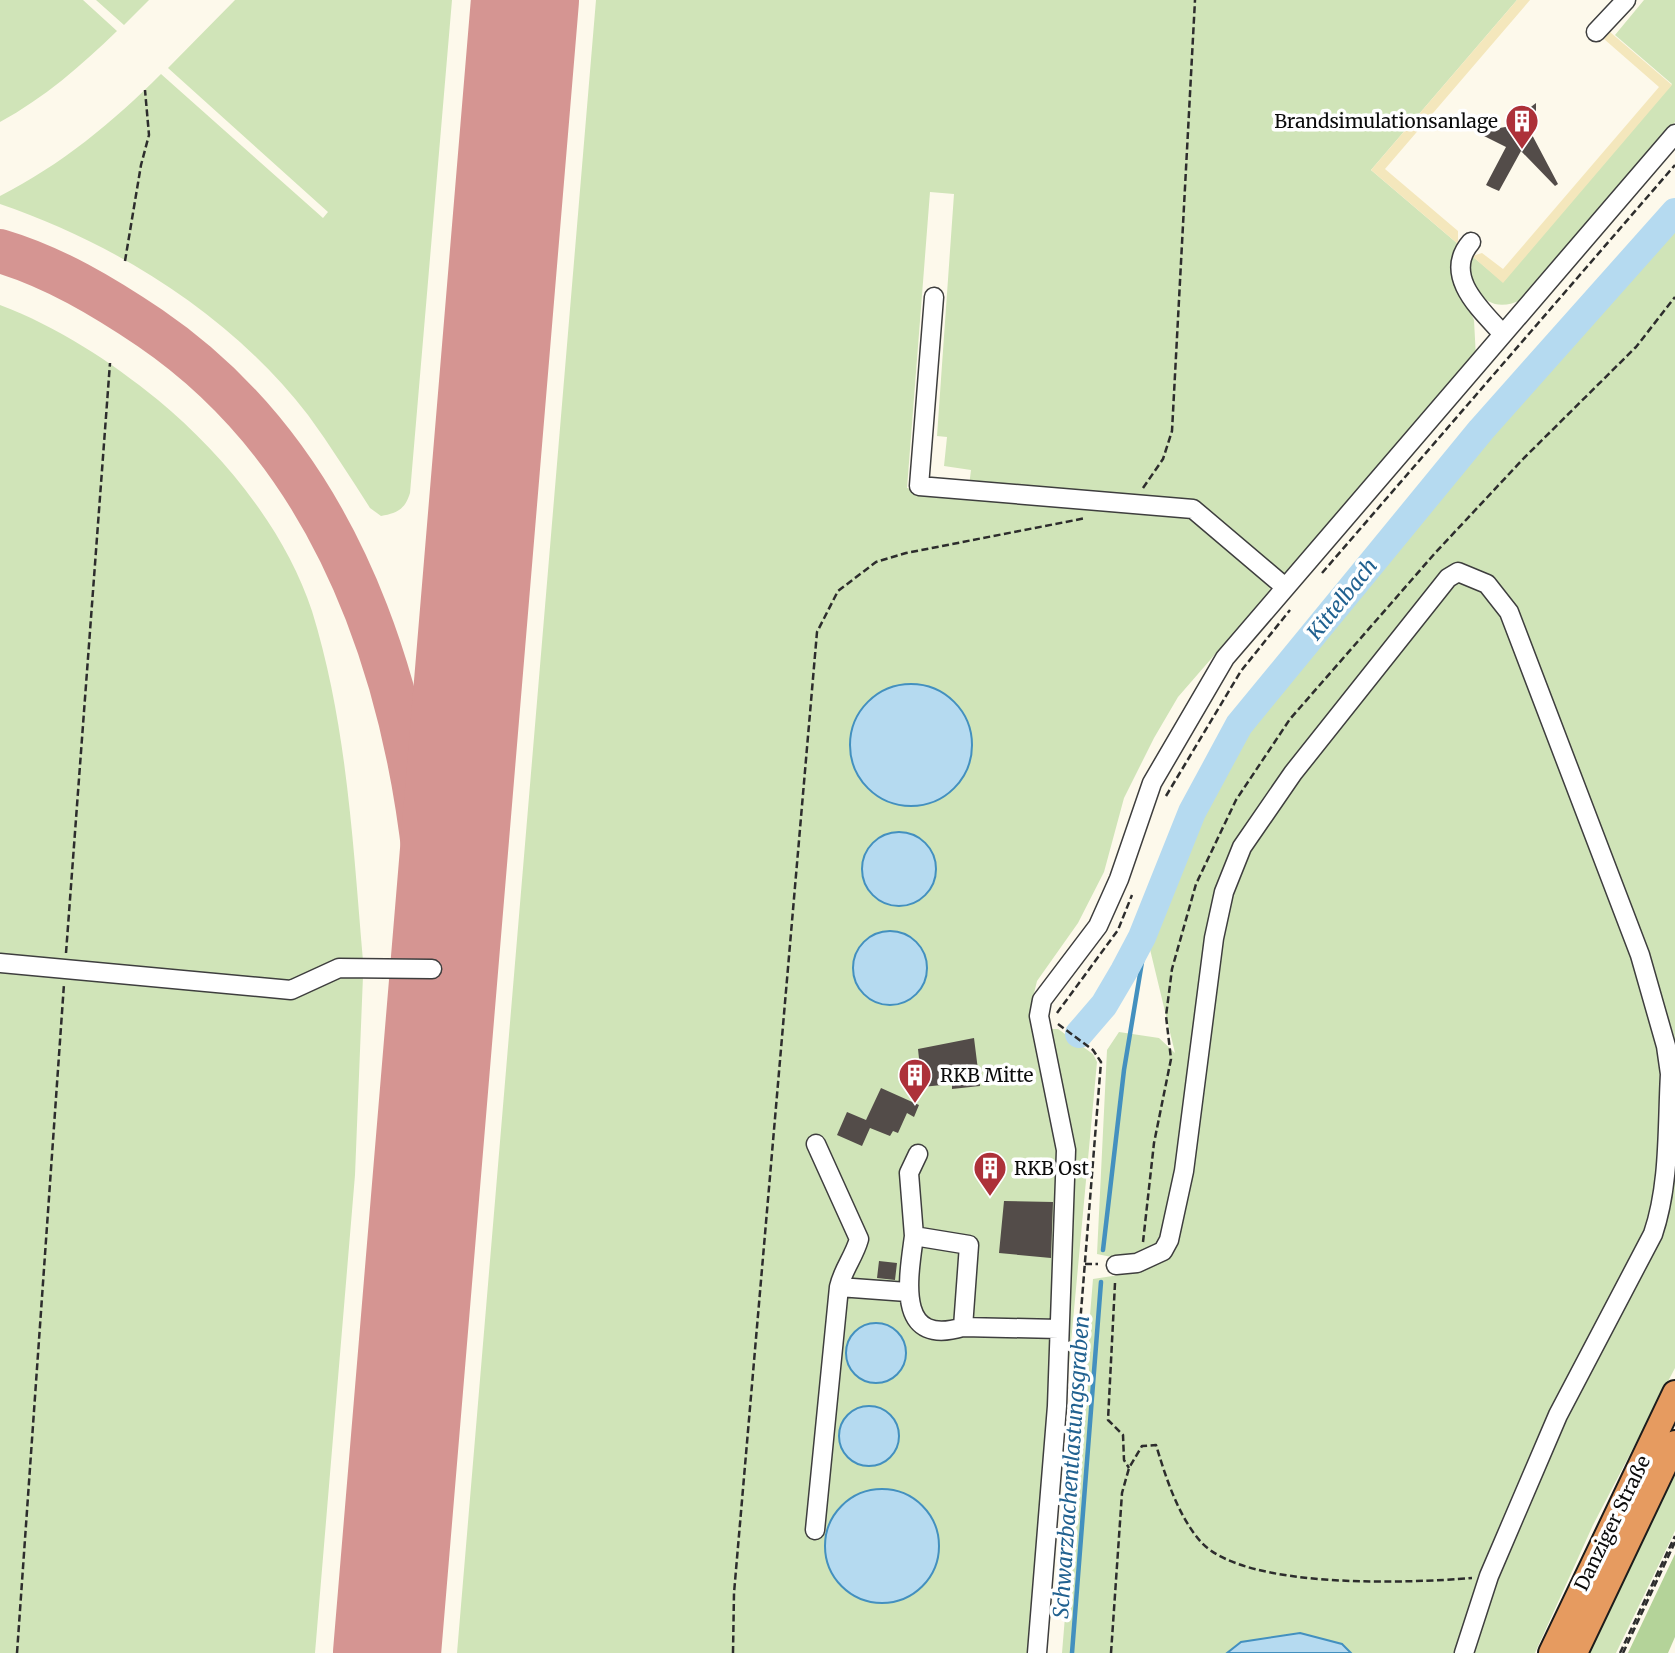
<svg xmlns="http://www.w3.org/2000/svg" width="1675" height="1653" viewBox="0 0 1675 1653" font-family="Merriweather,serif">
<rect width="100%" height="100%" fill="#fdf9eb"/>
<path fill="#d0e4b8" d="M0,0H83L117,31C81,66 44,98 0,122Z
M96,0H149L124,25Z
M235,0H452L410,493C405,509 398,513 381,516L370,508C350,477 330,445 308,415C232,316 117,244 0,204V196C61,165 113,122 161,74L323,218L328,212L168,68Z
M596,0H1517L1371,170L1458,244L1453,276L1474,320L1476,358L1287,577L1277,576L1196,508L969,486L971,470L944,466L947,437L937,436L954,194L930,192L907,488L1184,513L1203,523L1269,578L1270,591L1178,697L1154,738L1124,798L1104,872L1078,923L1037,981L1031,1006L1057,1146L1048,1401L1027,1653H457Z
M1644,0H1675V122L1523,299C1489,316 1474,293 1467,262L1472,256L1503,282L1672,84L1615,35Z
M1675,221V1368L1593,1525L1535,1653H1062L1093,1279L1119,1275L1153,1245L1121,1259L1097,1254L1107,1050L1119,1032L1159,1038L1175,1053L1148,941L1178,867L1240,735Z
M0,305C58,327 110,361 158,400C223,454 285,529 312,611C347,724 353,845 363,961L293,985L0,959Z
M0,969L274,994L327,976H363L355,1175L315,1653H0Z
M1051,1029H1058L1093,1054L1097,1062L1065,1407L1070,1146Z
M1675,1461V1531L1616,1653H1584Z"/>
<path fill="#b4d399" d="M1675,1554V1637L1668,1653H1628Z"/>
<path fill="#f4e7bc" d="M1517,0H1530L1385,169L1458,231V244L1371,170Z
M1610,32L1672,85L1503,283L1472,256L1482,253L1503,269L1659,87L1604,39Z"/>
<path fill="#b5daf0" stroke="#4390bf" stroke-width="2" d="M850 745a61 61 0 1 1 122 0a61 61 0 1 1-122 0Z
M862 869a37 37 0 1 1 74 0a37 37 0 1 1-74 0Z
M853 968a37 37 0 1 1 74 0a37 37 0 1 1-74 0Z
M846 1353a30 30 0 1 1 60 0a30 30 0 1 1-60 0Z
M839 1436a30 30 0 1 1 60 0a30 30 0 1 1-60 0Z
M825 1546a57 57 0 1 1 114 0a57 57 0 1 1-114 0Z
M1300,1633L1342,1644L1351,1653H1227L1241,1642Z"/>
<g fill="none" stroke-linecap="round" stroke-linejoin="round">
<path stroke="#4390bf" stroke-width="4.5" d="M1103,1250L1124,1070L1143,956L1142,937
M1072,1653L1101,1282"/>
<path stroke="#b5daf0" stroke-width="28" d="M1079,1034L1104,1005L1124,971L1142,937L1192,812L1239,725L1481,430L1675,212"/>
<path stroke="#d59592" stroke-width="44" d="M0,251C54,267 104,297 150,328C358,470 425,730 432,969C434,1017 432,1065 432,1112"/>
<path stroke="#d59592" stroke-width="108" d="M387,1653L525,0"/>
</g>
<path fill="#534c49" d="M1536,103V120L1530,131L1558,184L1555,186L1521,151L1499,191L1492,188L1486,185L1506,147L1476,132L1517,125L1523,113Z
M974,1038L980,1086L952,1089V1084L922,1087L918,1049Z
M881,1088L919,1105L914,1117L907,1113L898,1133L893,1131L890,1136L870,1128L862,1146L837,1135L847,1112L866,1120Z
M1004,1201L1053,1202L1051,1258L999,1253Z
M879,1261L897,1263L895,1280L877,1278Z"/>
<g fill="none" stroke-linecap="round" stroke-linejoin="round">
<defs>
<path id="minor" d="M1596,32L1626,0
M1471,242C1442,275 1480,309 1502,333
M934,297L919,486L1193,509L1285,587
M0,963L291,990L339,968L432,969
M816,1144L859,1239C854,1257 843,1269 839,1287
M914,1236L909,1173L918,1154
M1116,1265L1137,1263L1163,1251L1169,1240L1184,1171L1214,938L1224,892L1242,847L1293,773L1448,578L1458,572L1487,584L1509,612L1640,955L1666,1046L1670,1074
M963,1327C894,1348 909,1275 914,1236L969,1245L963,1327L1059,1329
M815,1530L839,1287L907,1292
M1037,1653L1057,1406L1066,1150L1039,1016L1042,1000L1098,926L1119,879L1152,783L1225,658L1675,134
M1464,1653L1489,1576L1558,1415L1653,1234C1670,1184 1667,1127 1670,1074H1675"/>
<path id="highway" d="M1551,1653L1675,1393
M1575,1653L1675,1443"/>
</defs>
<use href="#minor" stroke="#3e3e3e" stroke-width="21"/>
<use href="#highway" stroke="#1c1c1c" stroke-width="28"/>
<path stroke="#2d2d2d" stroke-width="2.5" stroke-dasharray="7 3.5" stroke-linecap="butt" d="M125,261L141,165L149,135L145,90
M1143,488L1163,459L1172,431L1195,0
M1322,573L1675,165
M1166,796L1241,671L1290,610
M66,953L110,363
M1057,1013L1118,930L1132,895
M1058,1024L1093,1050L1101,1062L1076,1374
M1143,1242L1154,1143L1171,1059L1166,1016L1172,969L1196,884L1236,800L1290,719L1436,552L1524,458L1636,347L1675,297
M1085,1264H1098
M1115,1283L1108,1420L1123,1435L1124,1460L1129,1468
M17,1653L64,984
M733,1653L734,1593L817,632L838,591L876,562L906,553L1086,518
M1111,1653L1122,1493L1129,1468L1142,1446L1156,1445C1166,1478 1178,1516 1201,1542C1245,1590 1410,1583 1472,1578
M1620,1653L1675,1536
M1623,1653L1675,1542"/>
<use href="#minor" stroke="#fff" stroke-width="18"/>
<use href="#highway" stroke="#e69b60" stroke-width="24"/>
</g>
<defs>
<symbol id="building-pin" viewBox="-11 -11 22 30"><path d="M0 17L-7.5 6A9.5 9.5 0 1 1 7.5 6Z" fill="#ad3139" stroke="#fff"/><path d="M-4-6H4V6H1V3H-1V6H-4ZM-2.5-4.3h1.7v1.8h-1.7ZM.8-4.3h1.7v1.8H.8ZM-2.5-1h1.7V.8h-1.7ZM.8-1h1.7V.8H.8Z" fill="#fff"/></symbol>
</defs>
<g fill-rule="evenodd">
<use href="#building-pin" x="1503" y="102" width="38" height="52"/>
<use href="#building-pin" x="896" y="1056" width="38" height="52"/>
<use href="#building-pin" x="971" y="1149" width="38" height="52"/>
</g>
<g text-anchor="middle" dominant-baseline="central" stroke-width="7" stroke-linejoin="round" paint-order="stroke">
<g font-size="19" fill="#0b0b0b" stroke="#fff" text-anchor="start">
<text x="1498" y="121" text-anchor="end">Brandsimulationsanlage</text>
<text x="940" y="1075">RKB Mitte</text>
<text x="1014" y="1168">RKB Ost</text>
</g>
<g font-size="19" fill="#0b0b0b" stroke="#fff">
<text transform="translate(1612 1523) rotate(-64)">Danziger Straße</text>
</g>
<g font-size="21" font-style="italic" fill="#216190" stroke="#fff">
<text transform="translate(1342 599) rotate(-51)">Kittelbach</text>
<text transform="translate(1071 1467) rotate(-86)">Schwarzbachentlastungsgraben</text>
</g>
</g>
</svg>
